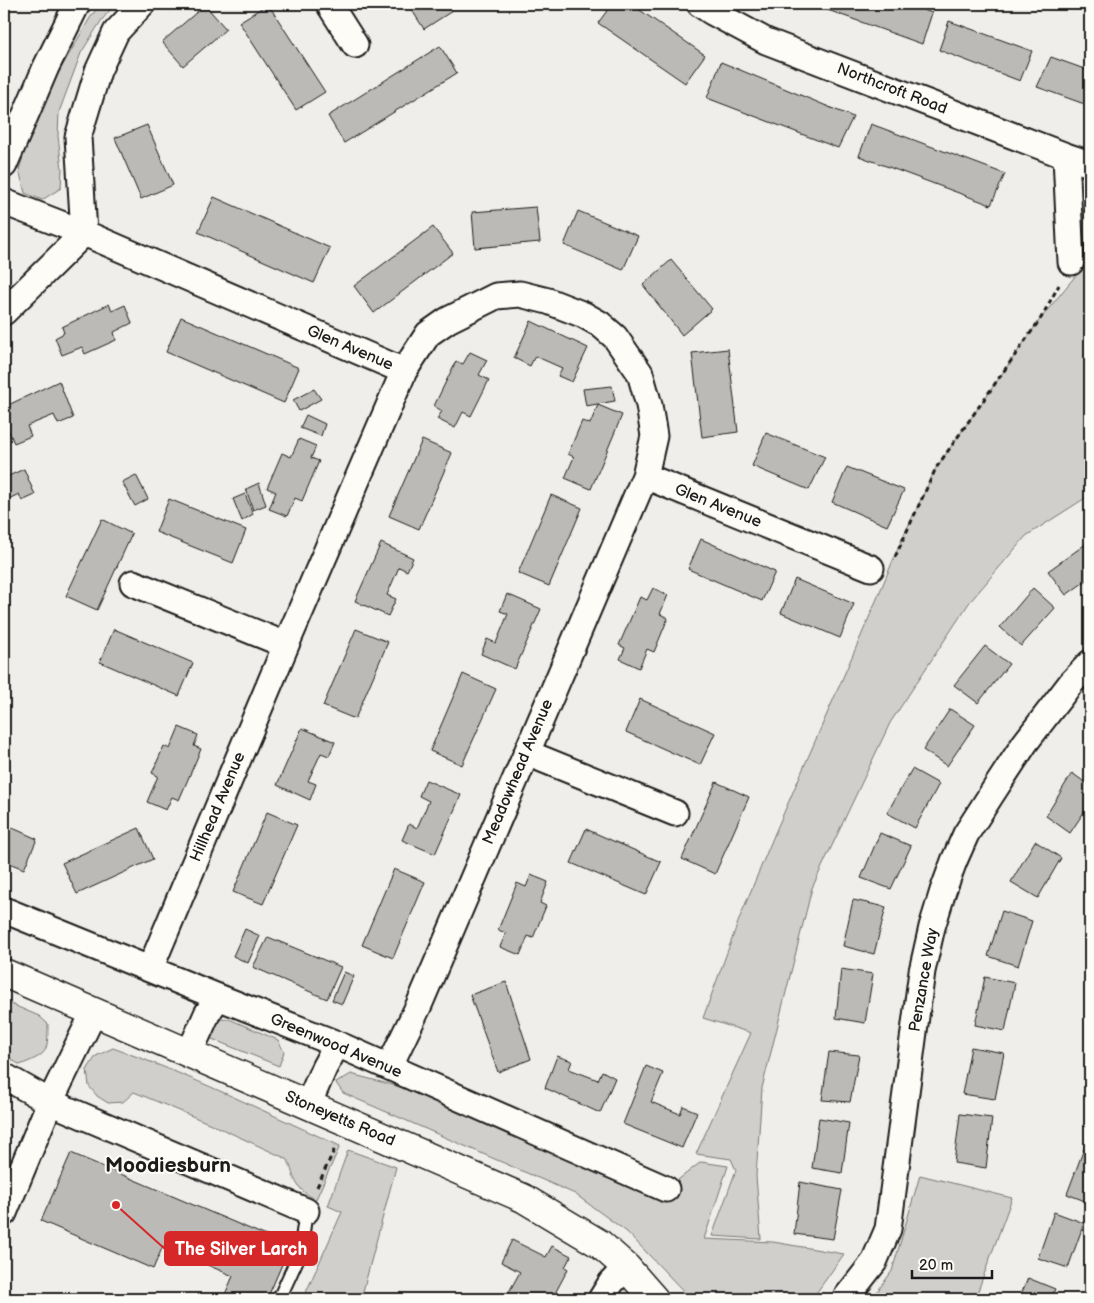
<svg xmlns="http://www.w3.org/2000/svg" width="1094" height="1303" viewBox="0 0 1094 1303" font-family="'Balsamiq Sans',sans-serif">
<rect width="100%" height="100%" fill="#f0eeea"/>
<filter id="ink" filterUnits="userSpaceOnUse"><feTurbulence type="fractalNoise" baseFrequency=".02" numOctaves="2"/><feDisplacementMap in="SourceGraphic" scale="10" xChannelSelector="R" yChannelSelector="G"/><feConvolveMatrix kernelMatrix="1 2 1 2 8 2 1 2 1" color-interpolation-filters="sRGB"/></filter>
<g filter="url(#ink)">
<path fill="#d0cfcc" stroke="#767674" d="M100,4H115L101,21L81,53L59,112L58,136L62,169L61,188L42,200L25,193L19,170L38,108L90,18Z
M1090,258V495L1026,536L969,603L890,723L812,888L762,1088L756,1176L761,1239L712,1236L736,1170L731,1159L696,1154L751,1033L703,1018L740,917L775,833L868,620L902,539L936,468L1041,318Z
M4,1001L39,1016L48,1024C48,1054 47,1054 20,1065L7,1056L4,1051Z
M229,1019L278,1040L284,1052L279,1066L207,1037L209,1020Z
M113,1048C191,1075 265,1112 340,1146L316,1199C305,1195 297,1187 293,1175C291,1170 291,1165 287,1159L211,1124L134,1092L123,1102L108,1103L97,1096L89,1086L87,1070L96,1056Z
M351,1074L419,1092L521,1139L656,1197L701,1162L728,1166L704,1239L773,1242L844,1254L812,1299H691L627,1232L575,1194L343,1093L336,1083Z
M348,1150L396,1167L361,1299H303L342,1212L328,1206Z
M920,1175L1012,1198L975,1299H872L892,1271Z"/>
<path fill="#bbbab6" stroke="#1c1c1c" d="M268,4L325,92L296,110L239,22Z
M408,4H448L452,11L424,29Z
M612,4H631L705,55L685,83L598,23Z
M811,4H906L932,13L922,44Z
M205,5L226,29L183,66L162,42Z
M949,21L1032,51L1020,81L939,50Z
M440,46L457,73L344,143L328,116Z
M1051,57L1090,71V106L1037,87Z
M721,62L853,117L838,148L707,98Z
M871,124L1005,174L991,205L859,156Z
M147,125L173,185L141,199L115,138Z
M214,197L330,248L314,283L198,232Z
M536,207L540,242L475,248L472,212Z
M578,211L638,236L623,270L564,245Z
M433,227L453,253L374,313L354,286Z
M671,260L712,309L682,335L643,285Z
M109,304L112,311L125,305L132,323L114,332L116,340L85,354L82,347L62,355L55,338L64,333L62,327Z
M181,317L299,368L284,403L166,352Z
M531,321L588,348L572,382L558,376L562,368L535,356L530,366L514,358Z
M728,349L738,432L702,437L692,353Z
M470,352L487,360L479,375L489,380L471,416L463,412L455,428L437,419L442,411L434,406L456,361L463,364Z
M59,381L73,418L58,424L54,415L27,426L31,436L14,443L4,420V407Z
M612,386L615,401L586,406L583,389Z
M314,389L321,399L299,411L293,400Z
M598,405L622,415L591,489L565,478L574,457L568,454L582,421L590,424Z
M306,415L325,424L321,436L300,428Z
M766,433L825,457L809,490L752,466Z
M299,439L316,446L311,458L319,461L302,501L295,498L287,516L269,509L276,492L267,488L282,453L291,457Z
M422,440L452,453L419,529L389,516Z
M847,467L904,490L887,526L832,502Z
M24,469L35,495L22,501L19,494L4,501V478Z
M136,475L148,499L135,506L122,482Z
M259,483L266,505L253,510L246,489Z
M245,494L253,514L242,521L233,499Z
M551,495L582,508L549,586L518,573Z
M169,499L246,530L233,563L156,532Z
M102,519L132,534L97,610L66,596Z
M701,539L775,572L762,601L688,569Z
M1090,541V578L1066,595L1048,571Z
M381,543L413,558L407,571L399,567L387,595L396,599L388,616L355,601Z
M795,579L854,604L840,638L781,613Z
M653,588L668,595L660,614L668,618L654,652L647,649L639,668L620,659L625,648L619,645L640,597L647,600Z
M1033,588L1055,608L1021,646L1000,627Z
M507,594L541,609L515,669L481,654L487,639L496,643L508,614L500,611Z
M114,629L193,663L179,696L100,662Z
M356,629L388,642L355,719L323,706Z
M985,646L1009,664L978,703L954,685Z
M463,674L496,689L462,765L430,751Z
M640,699L715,733L700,765L626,732Z
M950,709L975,725L947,766L923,750Z
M179,727L198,735L194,746L201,749L179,800L172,797L166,810L147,802L158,776L152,773L164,746L170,749Z
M302,728L335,742L329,756L321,753L308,781L316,784L310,800L277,785Z
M912,769L939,784L915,828L887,813Z
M1072,773L1090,786V803L1070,833L1046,816Z
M426,780L461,795L435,854L402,840L409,824L417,828L429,801L419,796Z
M716,782L749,797L715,874L682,859Z
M267,812L297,825L263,904L233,892Z
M4,824L37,839L24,869L4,861Z
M139,828L153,859L77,894L62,863Z
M586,829L661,862L646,895L571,863Z
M880,833L911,846L891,889L861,878Z
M1035,841L1061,858L1038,898L1011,882Z
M394,869L425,882L393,958L362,945Z
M531,875L548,882L540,903L546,906L533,938L528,936L520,955L500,947L506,933L498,930L517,883L526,887Z
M853,900L886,907L874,954L843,946Z
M1002,911L1032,921L1018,966L988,956Z
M245,929L260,936L248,963L233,956Z
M268,937L341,967L327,999L253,967Z
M841,969L873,974L865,1023L836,1018Z
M344,972L354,976L342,1004L332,1000Z
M985,977L1015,983L1005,1031L975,1025Z
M506,982L531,1059L498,1072L470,995Z
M971,1047L1004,1053L995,1099L962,1094Z
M829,1052L859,1055L850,1102L822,1100Z
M557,1056L572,1061L569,1069L598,1080L602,1071L615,1078L600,1113L545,1088Z
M646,1066L663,1073L651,1102L680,1114L683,1106L697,1112L682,1148L623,1124Z
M960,1114L992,1118L986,1168L954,1163Z
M819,1118L849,1123L842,1173L812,1168Z
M1085,1146L1090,1148V1203L1067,1194Z
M71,1153L290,1246L267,1299H223L233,1276L163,1246L153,1269L41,1221Z
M800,1182L842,1190L833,1239L794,1234Z
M1054,1212L1084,1223L1068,1268L1038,1258Z
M512,1240L546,1257L552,1246L571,1256L565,1267L568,1269L552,1299H505L520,1272L501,1262Z
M1028,1278L1055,1289L1051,1299H1019Z"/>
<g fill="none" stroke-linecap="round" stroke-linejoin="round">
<defs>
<path id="service" d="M279,1299L300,1253L306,1211"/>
<path id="minor" d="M329,4L355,45
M700,4L712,12L766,41L1066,156L1090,164
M1066,156L1071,262
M4,165L46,67L77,4
M4,202L84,233L404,371
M4,312L84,233L78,137L98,71L116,32L142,4
M645,476L871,568
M133,583L286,645
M527,753L675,813
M4,910L218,997L337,1044L666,1189
M150,969L286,645L404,371L428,334L448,320L496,296L520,294L548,301L584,315L600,324L615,337L640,373L649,405L654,436L645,476L419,1005L389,1067
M189,1054L207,1014L218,997
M4,1076L50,1102L306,1211
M308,1105L324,1068L337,1044
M4,1213L50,1102L94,1012
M601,1299L611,1283L626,1267
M845,1299L874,1262L888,1229L922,971L932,927L943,891L954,861L966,834L991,795L1025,743L1071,683L1090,663"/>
<path id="tertiary" d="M4,973L523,1198L600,1244L626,1267L654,1299"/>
</defs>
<use href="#service" stroke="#1c1c1c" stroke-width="16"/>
<use href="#minor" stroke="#1c1c1c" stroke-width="29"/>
<use href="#tertiary" stroke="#1c1c1c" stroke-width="31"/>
<path stroke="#1c1c1c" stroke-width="3" stroke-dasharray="5 4" stroke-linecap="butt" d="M895,557L936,468L1041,318L1059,285
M317,1187L336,1146"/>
<use href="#service" stroke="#fdfcf7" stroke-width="12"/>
<use href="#minor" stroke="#fdfcf7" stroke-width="25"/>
<use href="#tertiary" stroke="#fdfcf7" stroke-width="28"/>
</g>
</g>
<g text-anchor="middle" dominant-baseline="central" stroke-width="4" stroke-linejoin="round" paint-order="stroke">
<g font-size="16" fill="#1c1c1c" stroke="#fdfcf7">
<text transform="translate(892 89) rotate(21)">Northcroft Road</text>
<text transform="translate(350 348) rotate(23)">Glen Avenue</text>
<text transform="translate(718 506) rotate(22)">Glen Avenue</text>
<text transform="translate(518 772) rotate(-67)">Meadowhead Avenue</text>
<text transform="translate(218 807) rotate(-67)">Hillhead Avenue</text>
<text transform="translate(924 980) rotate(-80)">Penzance Way</text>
<text transform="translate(336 1046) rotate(23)">Greenwood Avenue</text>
<text transform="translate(340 1119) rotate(23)">Stoneyetts Road</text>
</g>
<g font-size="21" font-weight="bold" fill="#1c1c1c" stroke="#fdfcf7">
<text x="168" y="1165">Moodiesburn</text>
</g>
</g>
<path fill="none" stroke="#d62828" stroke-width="2" d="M116 1205L165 1249"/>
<circle fill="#d62828" stroke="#fdfcf7" stroke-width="2" cx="116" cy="1205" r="5"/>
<rect fill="#d62828" stroke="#d62828" stroke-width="2" x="165" y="1232" width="152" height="33" rx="5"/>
<g font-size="18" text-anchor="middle" font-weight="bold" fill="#fff">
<text x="241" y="1255">The Silver Larch</text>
</g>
<rect width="1094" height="1303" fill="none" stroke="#fdfcf7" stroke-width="20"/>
<rect x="10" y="10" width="1074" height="1283" fill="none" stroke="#1c1c1c" stroke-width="2" filter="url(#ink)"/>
<path d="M912 1270v8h80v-8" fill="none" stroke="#1c1c1c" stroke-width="2.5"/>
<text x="919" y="1270" font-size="15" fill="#1c1c1c" stroke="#fdfcf7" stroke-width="4" paint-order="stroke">20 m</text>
</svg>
